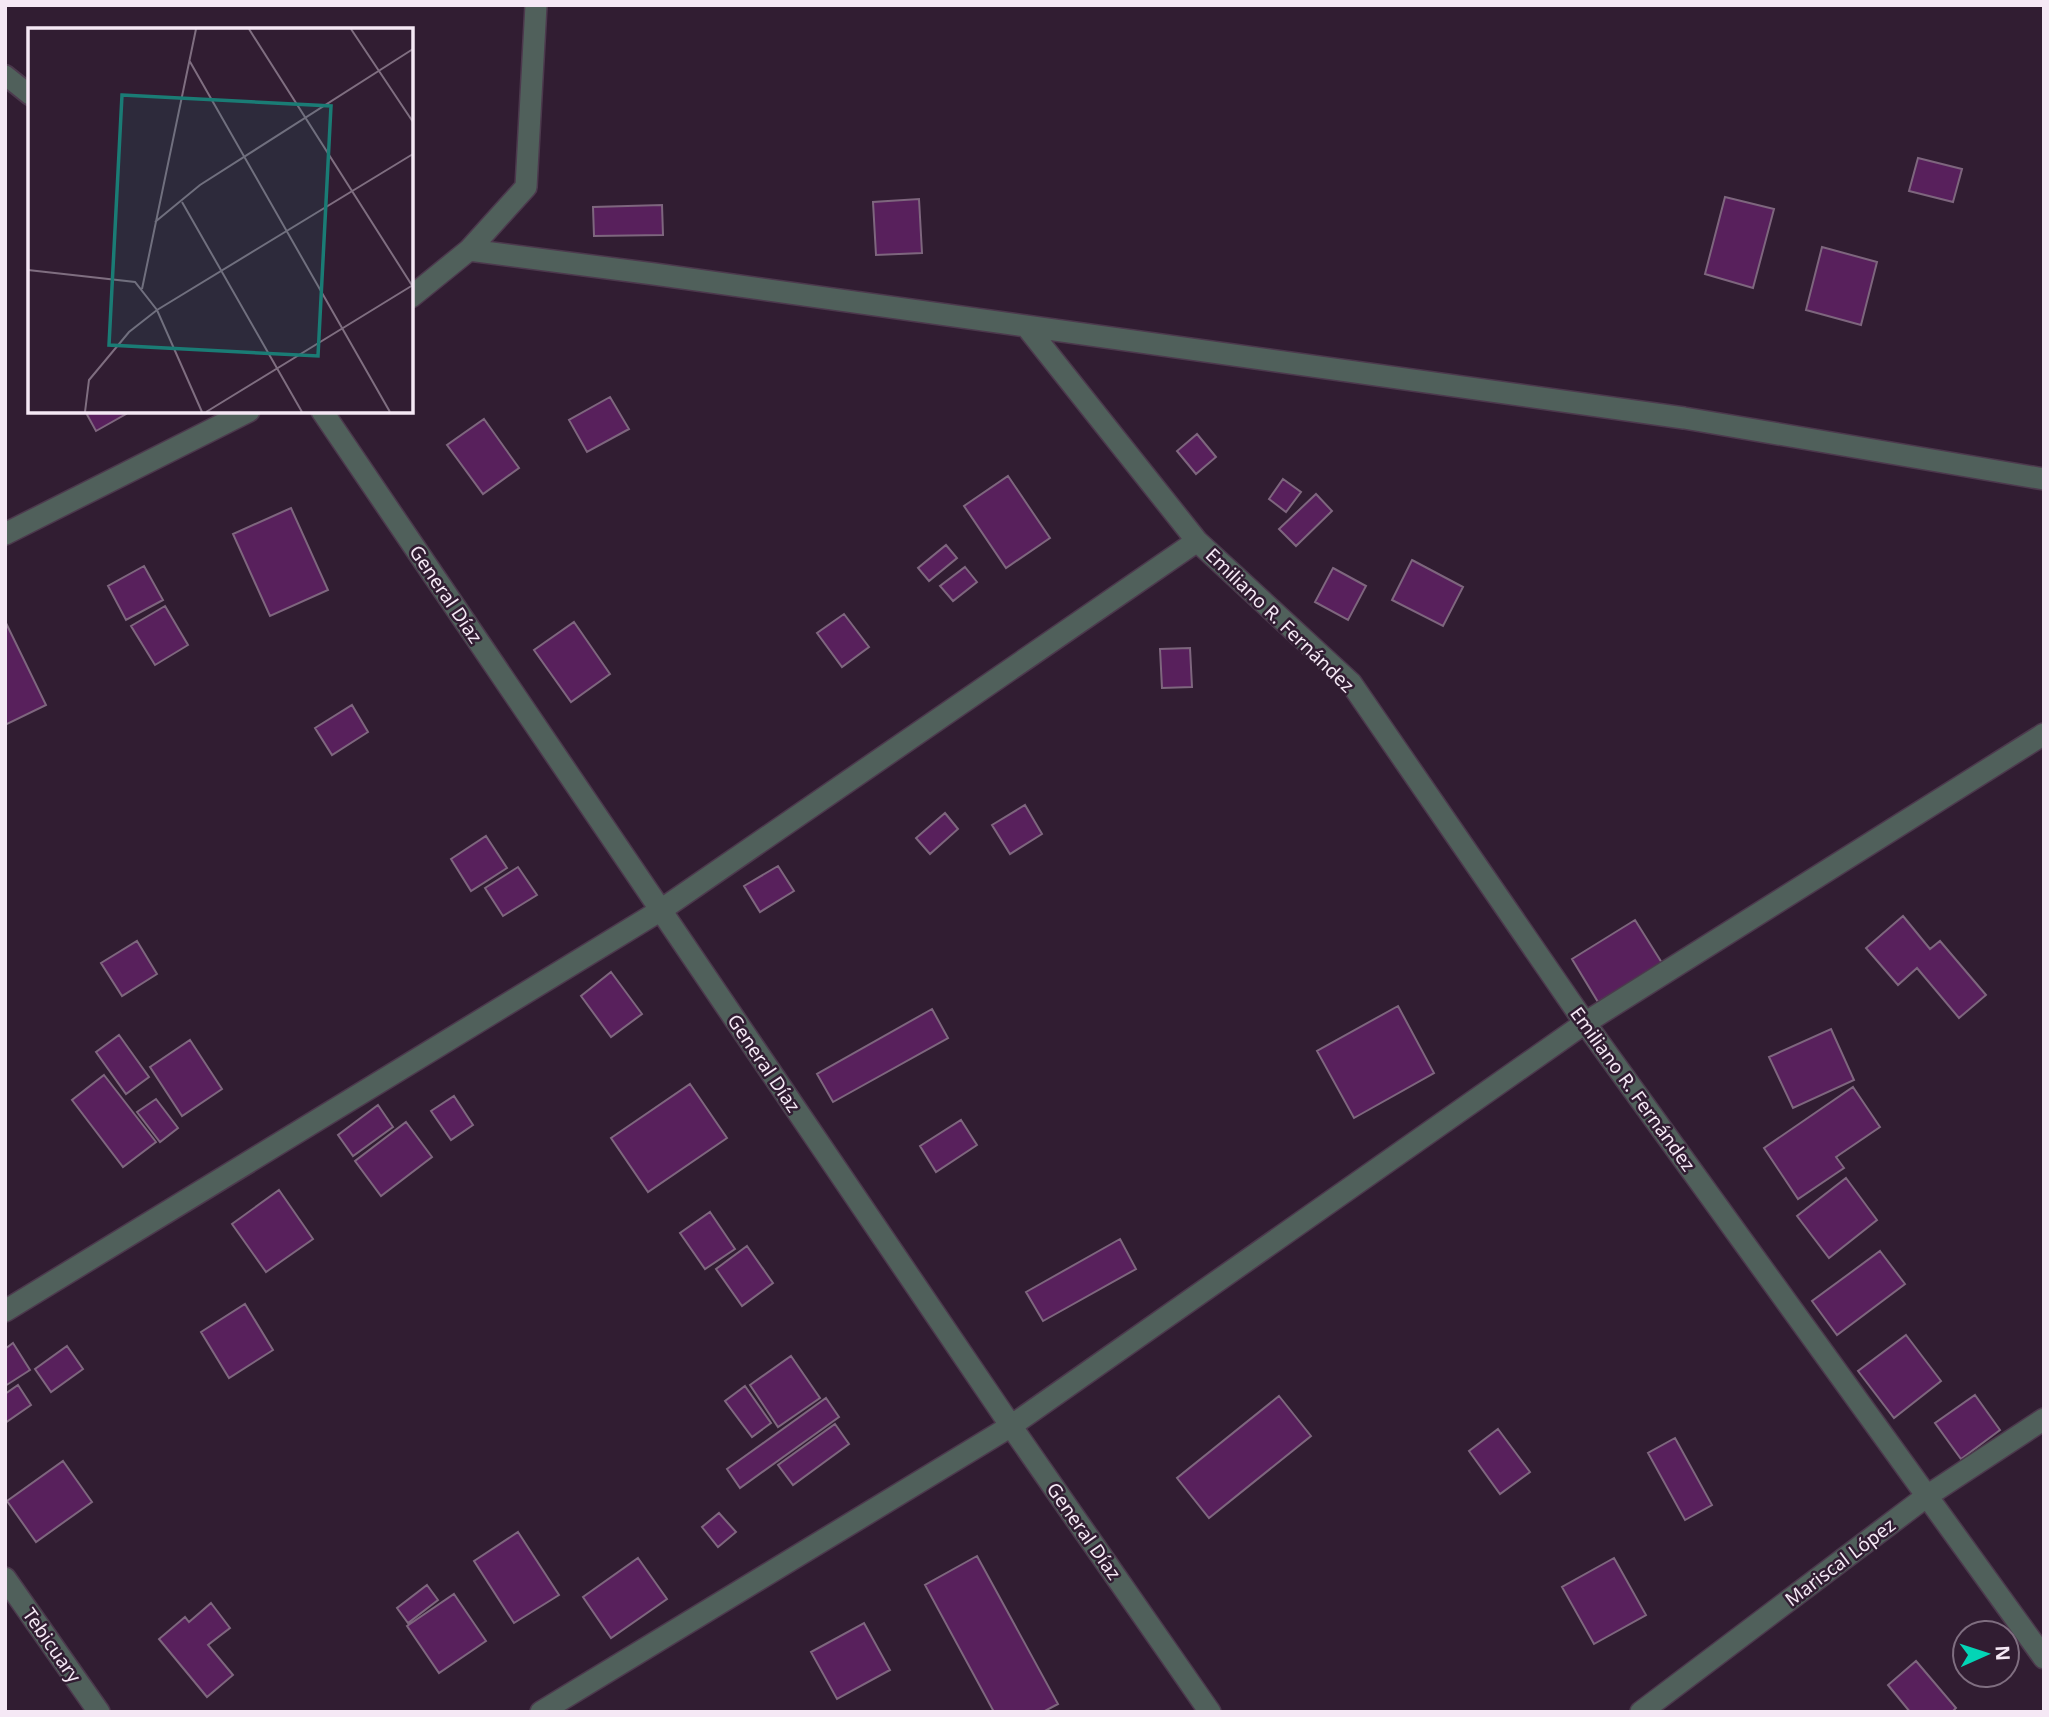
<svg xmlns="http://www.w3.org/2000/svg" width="2049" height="1717" viewBox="0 0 2049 1717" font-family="'Noto Sans',sans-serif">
<rect width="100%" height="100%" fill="#311d32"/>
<path fill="#58205c" stroke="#7e667e" stroke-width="2" d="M1918,158L1962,169L1953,202L1909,191Z
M1725,197L1774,209L1753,288L1705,274Z
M919,199L922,253L876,255L873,202Z
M662,205L663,235L594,236L593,207Z
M1822,247L1877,262L1861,325L1806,310Z
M610,397L629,429L587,452L569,420Z
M85,411H125L126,414L96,431Z
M484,419L519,468L483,494L447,445Z
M1197,434L1216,457L1196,474L1177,451Z
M1008,476L1050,538L1006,568L964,506Z
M1283,479L1301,492L1286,512L1269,499Z
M1316,494L1332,511L1296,546L1279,529Z
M291,508L328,590L270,616L233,534Z
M946,545L957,558L929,581L918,568Z
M1412,560L1463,587L1443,626L1392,600Z
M144,566L163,600L126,620L108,586Z
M965,567L977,582L953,601L940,586Z
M1333,568L1366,586L1348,620L1315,602Z
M165,606L188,645L155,665L131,626Z
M844,614L869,647L842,667L817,633Z
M5,621L46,705L5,725Z
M574,622L610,674L571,702L534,650Z
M1190,648L1192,687L1162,688L1160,649Z
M352,705L368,732L332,755L315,728Z
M1025,805L1042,834L1010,854L992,825Z
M945,813L958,829L930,854L916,838Z
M486,836L507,868L471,891L451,859Z
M778,866L794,891L760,912L744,886Z
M518,867L537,895L503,916L485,888Z
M1903,916L1930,949L1940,941L1986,995L1959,1018L1917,968L1898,985L1866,948Z
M1635,920L1662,963L1598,1002L1572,959Z
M137,941L157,974L122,996L101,963Z
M611,972L642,1014L611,1037L581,996Z
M1398,1006L1434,1073L1354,1118L1317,1051Z
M932,1009L948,1038L833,1102L817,1074Z
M1831,1029L1854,1080L1793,1108L1769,1057Z
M119,1035L149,1077L126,1094L96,1052Z
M190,1040L222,1089L182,1116L150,1067Z
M104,1075L156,1142L123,1167L72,1100Z
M690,1084L727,1138L648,1192L611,1138Z
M1853,1087L1880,1127L1836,1157L1844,1168L1798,1199L1764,1148Z
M454,1096L473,1125L451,1140L431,1111Z
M156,1099L178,1128L160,1142L137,1112Z
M378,1105L393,1127L353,1156L338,1135Z
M961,1120L977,1145L936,1172L920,1146Z
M406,1122L432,1157L381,1196L355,1161Z
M1846,1178L1877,1220L1829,1258L1797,1216Z
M279,1190L313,1239L266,1272L232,1224Z
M710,1212L735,1249L705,1269L680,1233Z
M1120,1239L1136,1269L1043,1321L1026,1292Z
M747,1246L773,1283L742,1306L716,1269Z
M1880,1251L1905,1284L1837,1335L1812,1301Z
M245,1304L273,1350L229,1378L201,1332Z
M1906,1335L1941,1381L1894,1418L1858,1371Z
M13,1343L30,1370L5,1386V1349Z
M67,1346L83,1369L51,1392L35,1369Z
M791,1356L820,1398L778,1427L750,1385Z
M18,1385L31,1405L5,1423V1394Z
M745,1386L771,1423L752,1437L725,1401Z
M1975,1395L2000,1430L1961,1459L1935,1423Z
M1279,1396L1311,1436L1209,1518L1177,1478Z
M826,1398L839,1417L740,1488L727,1469Z
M835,1424L849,1444L793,1485L778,1465Z
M1498,1429L1530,1472L1500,1494L1469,1451Z
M1675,1438L1712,1505L1685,1520L1648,1453Z
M63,1461L92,1502L36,1542L7,1501Z
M719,1513L736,1532L718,1547L702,1527Z
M518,1532L559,1595L514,1623L474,1561Z
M977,1556L1058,1704L1043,1712H994L925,1585Z
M638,1558L667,1599L611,1638L583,1597Z
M1614,1558L1646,1615L1594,1644L1562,1587Z
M427,1585L438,1600L408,1623L397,1608Z
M454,1594L486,1641L439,1673L407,1626Z
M211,1603L230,1628L208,1645L233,1675L207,1697L159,1639L185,1617L189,1622Z
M864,1623L890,1670L837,1699L811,1652Z
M1916,1661L1956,1708L1952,1712H1910L1888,1685Z"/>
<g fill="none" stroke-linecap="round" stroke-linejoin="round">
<defs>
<path id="lane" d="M5,75L30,95"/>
<path id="street" d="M469,250L654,274L1684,418L2044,479
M411,297L469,250L526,187L536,5
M1026,326L1197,541L1351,683L1585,1023L2044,1658
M322,411L1011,1426L1210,1712
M5,534L249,411
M5,1311L661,910L1197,541
M5,1578L99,1712
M541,1712L1011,1426L1585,1023L2044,734
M1641,1712L1927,1496L2044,1419"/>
</defs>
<use href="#lane" stroke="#4c394d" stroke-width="23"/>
<use href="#street" stroke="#4c394d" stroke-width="24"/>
<use href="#lane" stroke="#50605b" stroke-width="19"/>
<use href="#street" stroke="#50605b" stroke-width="21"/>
</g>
<g text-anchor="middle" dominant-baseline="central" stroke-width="5" stroke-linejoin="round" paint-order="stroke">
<g font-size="19" fill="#f5e8f5" stroke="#311d32">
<text transform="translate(446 594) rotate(56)">General Díaz</text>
<text transform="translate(1280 620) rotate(44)">Emiliano R. Fernández</text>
<text transform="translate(764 1063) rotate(56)">General Díaz</text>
<text transform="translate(1633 1089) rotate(54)">Emiliano R. Fernández</text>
<text transform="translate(1084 1531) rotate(55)">General Díaz</text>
<text transform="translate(1840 1562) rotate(-37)">Mariscal López</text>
<text transform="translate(52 1645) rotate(55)">Tebicuary</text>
</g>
</g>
<g transform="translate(28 28)">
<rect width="385" height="385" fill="#311d32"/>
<path fill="none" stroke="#7f6e80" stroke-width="2" d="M221,1L385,259M323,1L385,94M161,32L362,384M154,174L274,384M127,194L172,157L385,21M0,242L107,254L129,282L174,384M114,261L168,1M57,384L61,352L101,304L129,282L385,126M178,384L385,257"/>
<path fill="#1a7c75" fill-opacity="0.15" stroke="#1a7c75" stroke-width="3.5" d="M94,67L303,78L290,328L81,317Z"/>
<rect width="385" height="385" fill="none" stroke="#f5e8f5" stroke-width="3.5"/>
</g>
<rect width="2049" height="1717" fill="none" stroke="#f5e8f5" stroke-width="14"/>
<g transform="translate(1986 1654) rotate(87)"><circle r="33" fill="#311d32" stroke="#7f6e80" stroke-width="2"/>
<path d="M0-5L12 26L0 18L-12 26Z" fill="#03d5b6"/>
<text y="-10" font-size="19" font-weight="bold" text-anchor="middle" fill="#f5e8f5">N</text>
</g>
</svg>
